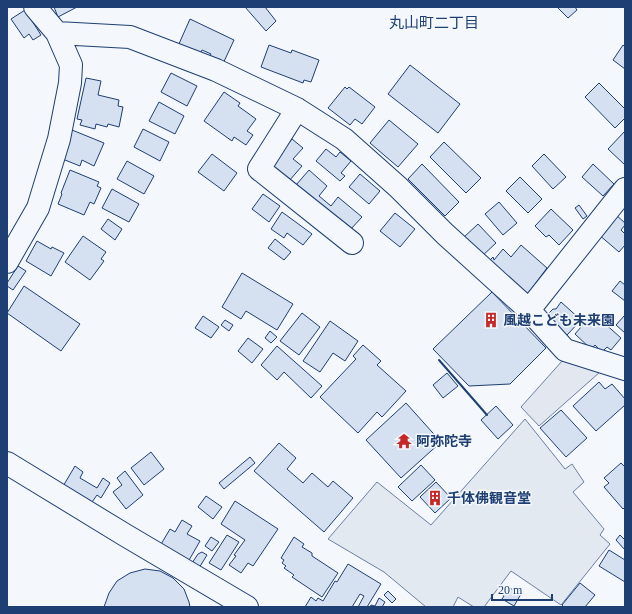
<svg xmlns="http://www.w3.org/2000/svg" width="632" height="614" viewBox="0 0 632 614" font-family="'Times New Roman','Noto Sans JP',serif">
<rect width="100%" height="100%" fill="#f4f7fb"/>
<path fill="#e3e9f0" stroke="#687fa3" d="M525,419L565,469L572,464L584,482L573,492L604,529L600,535L610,544L561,605L511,571L484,607H474L458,597L453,607H426L384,572L328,539L377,482L431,525Z"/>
<path fill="#e3e8f0" stroke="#687fa3" d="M571,351L600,372L539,426L521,407Z"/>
<path fill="#d5e0f0" stroke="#1d3f73" d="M54,7H77L58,17Z
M245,7H265L276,21L266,31Z
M557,7H575L577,10L568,18Z
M25,10L41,35L33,40L29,34L24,38L11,19Z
M190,19L234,40L221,68L207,61L211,54L202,50L199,56L178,46Z
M269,45L291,53L292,50L319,60L311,82L304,80L303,83L261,67Z
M623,45L625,47V69L613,60Z
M410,65L460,104L438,133L388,94Z
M171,73L197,86L187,106L161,92Z
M86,78L101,81L98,95L119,100L118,106L123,107L119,127L108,124L107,127L96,124L95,129L80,125L82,120L77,119Z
M599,83L625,109V118L615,128L585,97Z
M345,87L347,89L349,87L375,107L362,124L355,119L350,125L328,108Z
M224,92L240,103L238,106L256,119L247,131L253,135L246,145L234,137L232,141L204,121Z
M159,102L184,116L175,134L149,121Z
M389,120L418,144L398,167L370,143Z
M143,129L169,142L160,161L134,147Z
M72,130L104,143L94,166L82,160L80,166L60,158Z
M625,131V165L608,149Z
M292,139L303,148L293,159L302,166L289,181L270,165Z
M444,142L481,178L466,193L430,157Z
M326,149L336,157L340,152L351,161L341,173L345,176L340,181L316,161Z
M212,154L237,173L224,191L198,172Z
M544,154L566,177L553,189L532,166Z
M127,161L154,176L144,194L117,179Z
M422,164L459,202L445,216L408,179Z
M593,164L614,184L603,196L582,177Z
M70,170L99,182L97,186L101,188L94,204L90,202L84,215L58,204L62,194L61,193Z
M309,170L327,186L319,196L331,206L338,197L362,217L350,230L296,185Z
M360,174L380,191L369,204L349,187Z
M520,177L542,199L528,213L506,191Z
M112,189L139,204L129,222L102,208Z
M263,194L280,206L269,222L252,209Z
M499,202L517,223L503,235L485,214Z
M579,205L587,216L583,219L575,208Z
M551,209L573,230L559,245L549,235L546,237L535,226Z
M282,212L312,234L303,245L287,233L284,238L271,229Z
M395,213L415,229L400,247L380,231Z
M615,214L625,223V225L621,230L625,234V245L619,252L598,234Z
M108,219L122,229L115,240L101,229Z
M478,224L496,243L481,257L463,238Z
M83,236L106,252L101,259L104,261L90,280L65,262Z
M275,239L291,252L284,260L268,248Z
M37,241L51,249L52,247L64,253L51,276L26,261Z
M521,245L547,268L526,296L487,263L493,257L494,260L503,249L511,257Z
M18,266L26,271L13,290L7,286V283Z
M242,273L293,304L277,330L246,311L241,319L222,307Z
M620,281L625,285V301L612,291Z
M24,286L80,324L61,351L7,313Z
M492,292L546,348L510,384L469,386L433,349Z
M561,302L581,320L567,335L546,316L553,309H556Z
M302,313L320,327L299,355L280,341Z
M593,313L621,338L611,350L607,347L602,352L595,345L591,349L575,334Z
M203,316L219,327L211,338L195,328Z
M624,316L625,317V333L616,325Z
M225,320L233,325L229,331L221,325Z
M330,321L358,341L345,361L333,353L320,372L303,361Z
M270,331L277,337L271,343L265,338Z
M248,338L263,349L252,363L238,351Z
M363,345L381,361L377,365L406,391L382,417L377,412L358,433L320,397L356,359L353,356Z
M277,346L322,386L311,398L284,372L277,380L261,365Z
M447,373L458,386L443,398L433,385Z
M599,382L605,389L612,384L625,399V405L596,431L573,406Z
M406,403L441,442L401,478L366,440Z
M496,406L513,425L498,439L481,420Z
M561,410L587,438L566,457L540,428Z
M279,443L296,458L287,469L303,483L312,473L328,487L333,481L353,498L324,532L254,471Z
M151,452L164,469L144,485L131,468Z
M250,457L255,463L224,489L219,483Z
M621,463L625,467V507L623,509L604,487L609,483L604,478Z
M421,465L435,480L412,501L398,487Z
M75,466L83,472L80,478L97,488L103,478L110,483L101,498L97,495L90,505L62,488Z
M125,471L143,495L126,509L113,492L122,485L117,478Z
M436,482L451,498L435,513L420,497Z
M206,496L222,507L213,519L198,507Z
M235,501L278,529L253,566L248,563L241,573L229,565L236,556L234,555L245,540L221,524Z
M182,520L192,526L187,534L200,541L188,562L160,546L170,529L175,532Z
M227,535L239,542L221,570L209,563Z
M620,535L625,540V550L616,540Z
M211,537L219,542L212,551L205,546Z
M294,537L304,544L302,547L312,553V556L338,573L322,597L292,577L294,575L284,568L286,566L282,563L284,560L281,558Z
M609,550L625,560V582L599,566Z
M202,552L207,555L199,568L192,563L198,554Z
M348,564L381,584L367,607H358L364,596L360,594L352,607H305L311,597L316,601L318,598L323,601L335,581L337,582Z
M145,569L160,571L173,578L184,589L189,602L190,607H104L109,593L117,581L130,573Z
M580,583L595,595L585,607H564L562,605Z
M508,587L521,594L514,606L502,599L504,596H503Z
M388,591L396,599L392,603L384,595Z
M379,598L385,602L382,607H370L371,605L375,606Z"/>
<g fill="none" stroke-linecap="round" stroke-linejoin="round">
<defs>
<path id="minor" d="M57,33L130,37L216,70L297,109L344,139L398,187L445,234L529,310L565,350L625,369
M297,109L259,169L352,243
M7,262L38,208L59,139L70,83L71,65L57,33L35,7
M529,310L625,189
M7,463L125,535L247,607"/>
</defs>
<use href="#minor" stroke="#1d3f73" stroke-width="24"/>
<use href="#minor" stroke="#f4f7fb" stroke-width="22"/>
<path stroke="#1d3f73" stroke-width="2" d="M439,360L487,415"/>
</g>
<defs>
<symbol id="building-bare" viewBox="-9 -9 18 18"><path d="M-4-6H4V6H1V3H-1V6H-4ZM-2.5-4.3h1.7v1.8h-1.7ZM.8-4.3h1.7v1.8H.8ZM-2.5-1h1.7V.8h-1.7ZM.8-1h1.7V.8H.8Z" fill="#c62828" stroke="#f4f7fb" stroke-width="2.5" paint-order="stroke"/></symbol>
<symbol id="temple-bare" viewBox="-9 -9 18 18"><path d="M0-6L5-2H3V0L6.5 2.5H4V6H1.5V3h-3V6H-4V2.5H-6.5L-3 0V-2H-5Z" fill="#c62828" stroke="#f4f7fb" stroke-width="2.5" paint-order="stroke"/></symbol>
</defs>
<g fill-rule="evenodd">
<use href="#building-bare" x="480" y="309" width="22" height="22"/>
<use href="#temple-bare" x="393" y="430" width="22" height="22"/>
<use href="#building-bare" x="424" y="487" width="22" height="22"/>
</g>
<g text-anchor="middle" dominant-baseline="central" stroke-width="3" stroke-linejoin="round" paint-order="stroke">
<g font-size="14" font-weight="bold" fill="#1d3f73" stroke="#f4f7fb" text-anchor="start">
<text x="503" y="320">風越こども未来園</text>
<text x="416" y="441">阿弥陀寺</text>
<text x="447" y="498">千体佛観音堂</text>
</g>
<g font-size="15" fill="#1d3f73" stroke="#f4f7fb">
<text x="434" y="23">丸山町二丁目</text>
</g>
</g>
<rect width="632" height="614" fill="none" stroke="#1d3f73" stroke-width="16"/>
<path d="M492 594v6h60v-6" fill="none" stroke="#1d3f73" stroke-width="2"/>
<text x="498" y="594" font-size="12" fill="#1d3f73" stroke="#f4f7fb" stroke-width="3" paint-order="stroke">20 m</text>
</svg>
